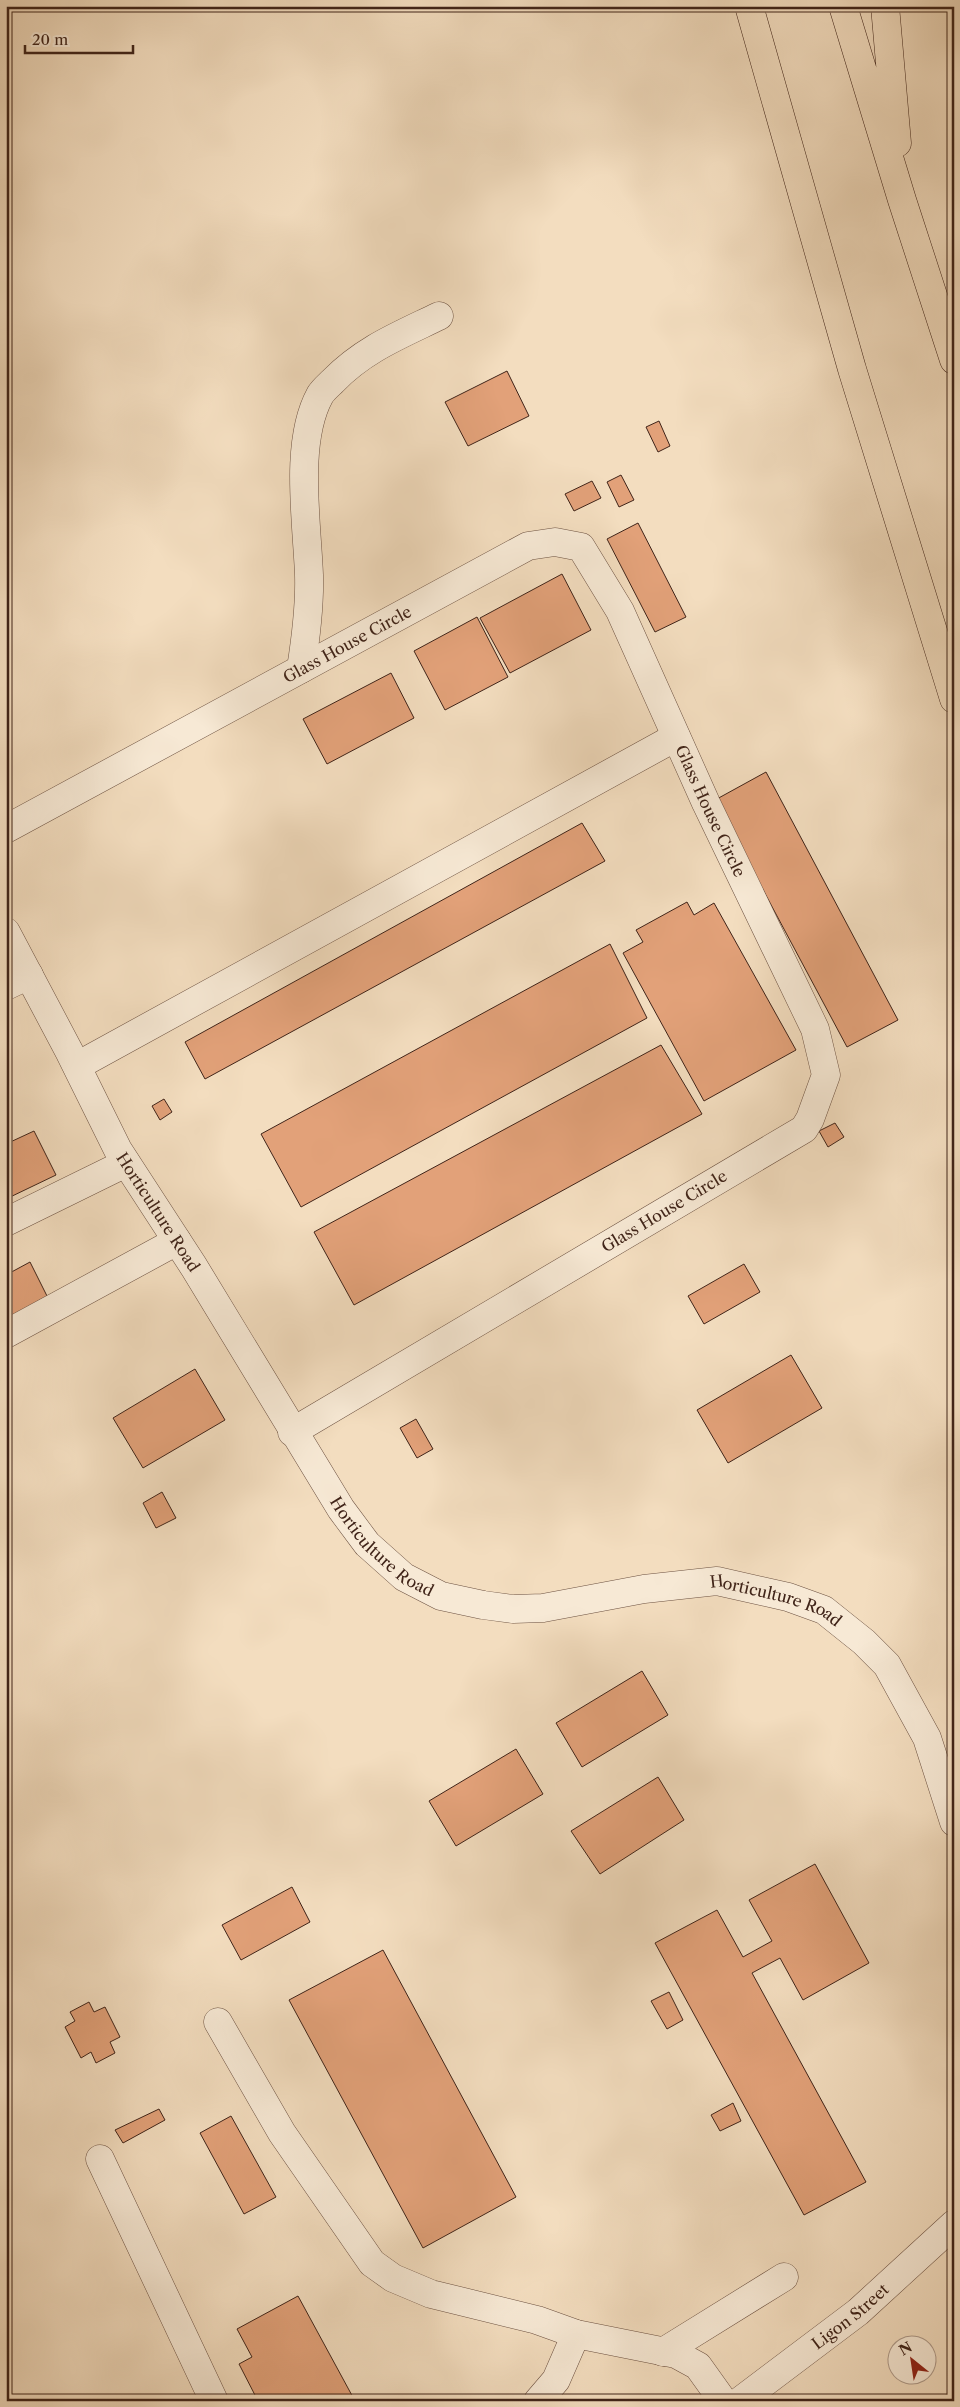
<svg xmlns="http://www.w3.org/2000/svg" width="960" height="2407" viewBox="0 0 960 2407" font-family="'Libre Caslon Text',serif">
<rect width="100%" height="100%" fill="#f3ddbf"/>
<filter id="stains"><feTurbulence type="fractalNoise" baseFrequency=".004" numOctaves="4"/><feColorMatrix values="0 0 0 0 .2 0 0 0 0 .09 0 0 0 0 .02 0 0 0 .5 -.17"/></filter>
<radialGradient id="worn" r=".72"><stop offset=".6" stop-color="#630" stop-opacity="0"/><stop offset="1" stop-color="#630" stop-opacity=".3"/></radialGradient>
<path fill="#c0bf8e" stroke="#807254" d="M954,2392V2401H930Z"/>
<path fill="#e2a179" stroke="#402419" d="M507,371L529,416L468,446L445,402Z
M659,421L670,446L658,452L646,427Z
M621,475L634,500L619,507L607,482Z
M592,481L601,498L574,511L565,494Z
M638,523L686,617L655,632L607,539Z
M562,574L591,630L510,673L480,618Z
M477,617L508,677L445,710L414,651Z
M391,673L414,718L327,764L303,719Z
M766,772L898,1020L847,1047L715,800Z
M582,823L605,861L205,1079L185,1042Z
M687,902L694,915L714,903L796,1050L704,1101L623,953L643,942L636,930Z
M610,944L647,1018L301,1207L261,1134Z
M661,1045L702,1114L354,1305L314,1232Z
M164,1099L172,1112L160,1120L152,1106Z
M835,1123L844,1137L828,1147L819,1131Z
M34,1131L56,1175L6,1199V1144Z
M30,1262L47,1296L12,1316L6,1305V1275Z
M744,1264L760,1292L704,1324L688,1296Z
M791,1355L822,1408L728,1463L697,1410Z
M195,1369L225,1420L143,1468L113,1418Z
M416,1419L433,1449L417,1458L400,1428Z
M162,1492L176,1518L156,1528L143,1503Z
M642,1671L668,1715L582,1767L556,1723Z
M516,1749L543,1794L456,1846L429,1801Z
M658,1777L684,1820L600,1874L571,1831Z
M815,1864L869,1963L803,2000L780,1958L752,1973L866,2182L804,2215L655,1943L717,1910L743,1957L772,1941L749,1900Z
M292,1887L310,1922L241,1960L222,1925Z
M383,1950L516,2197L423,2248L289,2000Z
M669,1992L683,2020L667,2029L651,2001Z
M89,2002L94,2012L105,2007L120,2037L110,2042L115,2053L96,2063L91,2052L81,2058L65,2027L75,2021L70,2012Z
M733,2103L741,2121L720,2131L711,2115Z
M159,2109L165,2120L123,2143L115,2130Z
M231,2116L276,2197L244,2214L200,2133Z
M298,2296L355,2401H258L239,2364L252,2357L237,2329Z"/>
<g fill="none" stroke-linecap="round" stroke-linejoin="round">
<defs>
<g id="minor">
<path d="M301,669C306,637 310,607 309,575C307,522 294,442 320,395C323,390 329,385 333,381C364,349 400,335 439,316"/>
<path id="s1" d="M6,829L528,546L555,542L581,547L620,611L706,803L815,1029L826,1075L810,1119L804,1129L292,1432"/>
<path id="s2" d="M6,932L70,1053L118,1150L194,1267L341,1509L367,1544L404,1577L441,1596L483,1605L513,1609L543,1608L644,1589L717,1581L788,1597L824,1610L864,1642L887,1665L927,1738L954,1822"/>
<path d="M6,986L29,975"/>
<path d="M77,1066L676,737"/>
<path d="M6,1222L126,1163"/>
<path d="M6,1334L177,1241"/>
<path d="M218,2022L282,2133L372,2263L393,2278L431,2294L537,2320L576,2334L676,2354L698,2366L723,2401"/>
<path d="M100,2159L214,2401"/>
<path d="M663,2352L784,2277"/>
<path d="M538,2401L556,2380L576,2334"/>
<path id="s3" d="M740,2401L858,2312L954,2224"/>
</g>
<path id="highway" d="M749,6L852,369L954,699
M843,6L902,200L954,360
M885,6L897,143"/>
</defs>
<use href="#minor" stroke="#6d5242" stroke-width="29"/>
<use href="#highway" stroke="#402419" stroke-width="29"/>
<use href="#minor" stroke="#f7e9d5" stroke-width="28"/>
<use href="#highway" stroke="#f3ddbf" stroke-width="28"/>
</g>
<g text-anchor="middle" dominant-baseline="central" stroke-width="4" stroke-linejoin="round" paint-order="stroke">
<g font-size="16" fill="#402419" stroke="#f7e9d5">
<text stroke="none"><textPath href="#s1" startOffset="388">Glass House Circle</textPath></text>
<text stroke="none"><textPath href="#s1" startOffset="942">Glass House Circle</textPath></text>
<text transform="translate(664 1211) rotate(-31)">Glass House Circle</text>
<text stroke="none"><textPath href="#s2" startOffset="319">Horticulture Road</textPath></text>
<text stroke="none"><textPath href="#s2" startOffset="724">Horticulture Road</textPath></text>
<text stroke="none"><textPath href="#s2" startOffset="1144">Horticulture Road</textPath></text>
<text stroke="none"><textPath href="#s3" startOffset="139">Ligon Street</textPath></text>
</g>
</g>
<rect width="960" height="2407" fill="none" stroke="#f3ddbf" stroke-width="25"/>
<rect x="8" y="8" width="945" height="2392" fill="none" stroke="#402419" stroke-width="2.5"/>
<rect x="12" y="12" width="935" height="2382" fill="none" stroke="#402419"/>
<g transform="translate(912 2360) rotate(330)"><circle r="24" fill="#f7e9d5" stroke="#ae9a8a"/>
<path d="M0-4L9 19L0 12L-9 19Z" fill="#8f2418"/>
<text y="-8" font-size="14" font-weight="bold" text-anchor="middle" fill="#402419">N</text>
</g>
<path d="M25 45v8h108v-8" fill="none" stroke="#402419" stroke-width="2.5"/>
<text x="32" y="45" font-size="15" fill="#402419" stroke="#f7e9d5" stroke-width="4" paint-order="stroke">20 m</text>
<rect width="100%" height="100%" filter="url(#stains)"/>
<rect width="100%" height="100%" fill="url(#worn)"/>
</svg>
